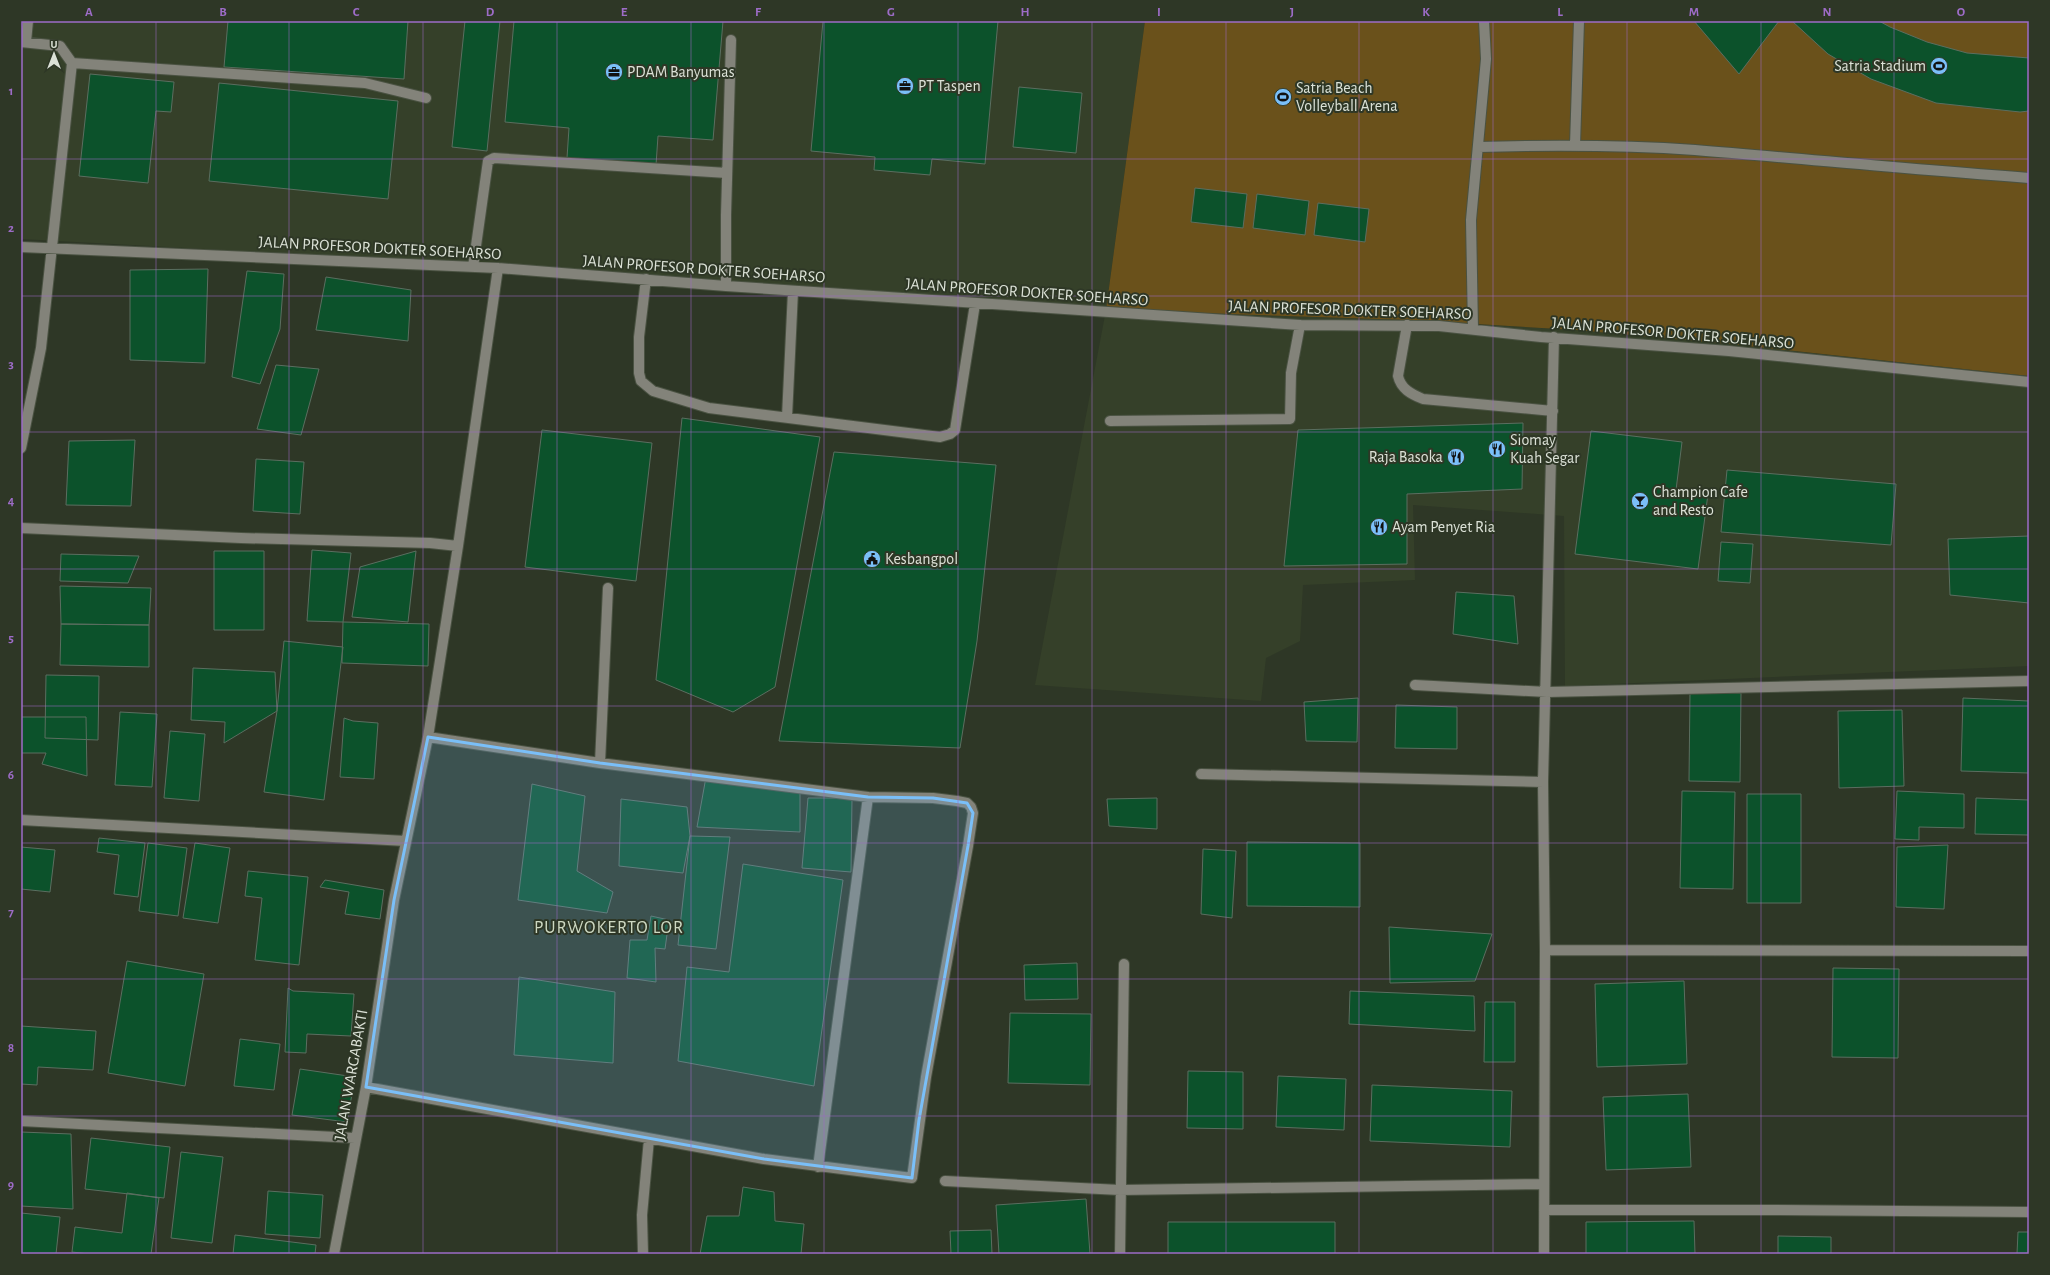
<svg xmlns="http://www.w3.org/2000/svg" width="2050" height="1275" viewBox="0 0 2050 1275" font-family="'Alegreya Sans',sans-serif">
<rect width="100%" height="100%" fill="#2e3726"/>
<path fill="#354029" d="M21,21H1145L1106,310L1409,320L1576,330L1729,344L2029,376V666L1565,686L1564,516L1413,505L1415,580L1303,585L1300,641L1266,658L1261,701L1035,685L1106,310L500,265L21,239Z"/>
<path fill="#6a511b" d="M1145,21H2029V376L1729,344L1576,330L1409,320L1106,310Z"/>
<path fill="#0c522b" stroke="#5b6e60" d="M228,21H408L404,79L224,67Z
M465,21H500L487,151L452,147Z
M514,21H723L713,140L658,136L656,165L567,158L569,128L505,122Z
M823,21H998L985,164L932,159L930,175L874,170L875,157L811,151Z
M1694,21H1779L1739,74Z
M1792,21H1879L1890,27L1927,42L1967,53L2029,58V111L2020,112L1936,103L1871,79L1828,54Z
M90,74L174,82L171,112L156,111L148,183L79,176Z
M219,83L398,101L388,199L209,181Z
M1019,87L1082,93L1076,153L1013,147Z
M1195,188L1247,194L1243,228L1191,222Z
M1257,194L1309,201L1305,235L1253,228Z
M1318,203L1369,209L1365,242L1314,235Z
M208,269L205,363L130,360V270Z
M247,271L284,274L280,329L260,384L232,377Z
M326,277L411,290L408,341L316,330Z
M276,365L319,369L301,435L257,429Z
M682,418L820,437L775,687L733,712L656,680Z
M1523,423L1522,489L1407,494V564L1284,566L1298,430Z
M542,430L652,443L636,581L525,567Z
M1591,431L1682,442L1676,490L1708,494L1698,569L1575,554Z
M135,440L131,506L66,505L69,441Z
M834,452L996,465L977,641L960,748L779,741Z
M256,459L304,462L300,514L253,511Z
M1727,470L1896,484L1891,545L1721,532Z
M2029,536V603L1950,595L1948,539Z
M1721,542L1753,544L1750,583L1718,581Z
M312,550L351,553L343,622L307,621Z
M214,551H264V630H214Z
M416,551L408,622L352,617L360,567Z
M61,554L139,556L128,583L60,581Z
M60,586L151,588L149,625L61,624Z
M1456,592L1514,596L1518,644L1453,634Z
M343,622L429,624L428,666L342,663Z
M61,624L149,625V667L60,665Z
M284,641L343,647L324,800L264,792L277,711Z
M193,668L275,672L277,711L224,743L225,722L191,720Z
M46,675L99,676L98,740L45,738Z
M1690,692L1741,693L1740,782L1689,781Z
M1358,698L1357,742L1306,741L1304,702Z
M1963,698L2029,701V773L1961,771Z
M1396,705L1457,707V749L1395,748Z
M1902,710L1904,786L1839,788L1838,711Z
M120,712L157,714L152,787L115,785Z
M21,717H86L87,776L42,764L46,753H21Z
M344,718L353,721L378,723L374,779L340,777Z
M170,731L205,734L199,801L164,798Z
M706,777L800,792V832L697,827Z
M532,784L585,796L577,871L613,892L607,913L518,900Z
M1682,791L1735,792L1733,889L1680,888Z
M1897,791L1964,794V828L1919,827V840L1895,839Z
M1747,794H1801V903H1747Z
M808,798H852L851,872L802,868Z
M1157,798V829L1109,826L1107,799Z
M1976,798L2029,800V835L1975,834Z
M621,799L687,807L690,836L683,873L619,866Z
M690,836L730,837L716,949L678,945Z
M99,838L145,843L138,897L114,894L119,855L97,852Z
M1247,842L1360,843V907L1247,906Z
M148,843L187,848L178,916L139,911Z
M195,843L230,848L218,923L183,918Z
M1948,845L1944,909L1896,907L1897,847Z
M21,847L55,850L50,892L21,889Z
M1203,849L1236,851L1232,918L1201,914Z
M743,864L843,880L814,1086L678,1061L687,967L729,972Z
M248,871L308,877L299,965L255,960L262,898L245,896Z
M325,880L384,890L380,919L345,914L349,892L320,887Z
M651,916L669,920L665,949L655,948L656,982L627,978L630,940H647Z
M1389,927L1492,934L1475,981L1390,983Z
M127,961L204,974L185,1086L108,1073Z
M1077,963L1078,999L1025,1000L1024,965Z
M1833,968L1899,969L1898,1058L1832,1057Z
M519,977L615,992L613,1063L514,1055Z
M1684,981L1687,1064L1597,1067L1595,984Z
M288,988L293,991L354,994L351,1036L307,1034L306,1053L285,1052Z
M1350,991L1474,996L1475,1031L1349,1024Z
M1485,1002H1515V1062H1484Z
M1010,1013L1091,1014L1090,1085L1008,1083Z
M21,1026L96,1031L93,1070L38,1067L37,1085L21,1084Z
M240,1039L280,1044L274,1090L234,1086Z
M300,1069L355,1077L347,1122L292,1115Z
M1188,1071L1243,1072V1129L1187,1128Z
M1278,1076L1346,1079L1344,1130L1276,1127Z
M1372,1085L1512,1091L1510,1147L1370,1141Z
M1688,1094L1691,1167L1606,1170L1603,1097Z
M21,1132L71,1134L73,1209L21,1206Z
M91,1138L170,1147L164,1198L85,1189Z
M181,1152L223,1157L212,1243L171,1238Z
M743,1187L774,1192L775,1221L804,1224L801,1254H700L707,1216H739Z
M268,1191L323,1195L320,1238L265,1234Z
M127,1193L159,1198L151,1254H89L72,1252L75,1227L122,1233Z
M1086,1199L1090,1254H999L996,1205Z
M21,1213L60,1217L56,1254H21Z
M1694,1221L1695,1254H1586V1222Z
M1168,1222H1335V1254H1168Z
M991,1230L992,1254H951L950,1231Z
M2018,1232H2029V1254H2017Z
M235,1235L316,1245L315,1254H233Z
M1778,1236L1831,1237V1254H1778Z"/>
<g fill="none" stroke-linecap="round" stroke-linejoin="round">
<defs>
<path id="minor" d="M21,42L60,46L72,63L41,348L21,448
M26,42L28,21
M72,63L365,83L426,98
M1575,145L1579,21
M1478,147C1550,145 1623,145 1695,150C1806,159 1918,170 2029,178
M21,247L498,268L726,286L1300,325L1439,326L1541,337L1729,351L2029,382
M473,267L488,161L494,158L727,173
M646,279L639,337V373L641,381L653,391L709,408L940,437L950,434L955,430L975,304
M726,286V215L731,40
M1407,325L1398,376C1401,389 1411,394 1423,399L1553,411
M1473,329L1471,220L1486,59L1484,21
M787,417L793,291
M1110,421L1290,419L1291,373L1300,325
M21,528L241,538L430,543L458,546
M1415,685L1547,692L2029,681
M600,763L608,588
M1201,774L1543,782
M21,820L406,841
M1545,950L2029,951
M366,1087L764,1159L912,1178L926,1077L968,846L973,813L971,807L967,803L957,801L933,798L868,797L600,763L428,737
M21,1121L355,1138
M818,1167L868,797
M945,1181L1120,1190L1544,1184
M1544,1210H1773L2029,1212
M334,1254L366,1087L394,900L428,737L458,546L498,268
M643,1254L642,1215L649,1139
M1120,1254L1124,964
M1544,1254L1545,950L1543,782L1554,337"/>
</defs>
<use href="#minor" stroke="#4a5242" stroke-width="12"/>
<use href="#minor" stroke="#83837a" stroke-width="10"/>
</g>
<path fill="#7abff8" fill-opacity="0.2" stroke="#7abff8" stroke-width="3" stroke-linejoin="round" d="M428,737L600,763L868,797L933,798L967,803L973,813L968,846L919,1120L912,1178L764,1159L366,1087L394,900Z"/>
<path fill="none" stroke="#9d6cc7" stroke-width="1" stroke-opacity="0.55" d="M156,21V1254M289,21V1254M423,21V1254M557,21V1254M691,21V1254M824,21V1254M958,21V1254M1092,21V1254M1226,21V1254M1359,21V1254M1493,21V1254M1627,21V1254M1761,21V1254M1894,21V1254M21,159H2029M21,296H2029M21,432H2029M21,569H2029M21,706H2029M21,843H2029M21,979H2029M21,1116H2029"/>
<defs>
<symbol id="stadium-disc" viewBox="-11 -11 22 22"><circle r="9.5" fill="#7abff8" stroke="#2e3726"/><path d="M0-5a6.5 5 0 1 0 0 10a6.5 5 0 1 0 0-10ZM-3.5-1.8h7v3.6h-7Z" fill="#111"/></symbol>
<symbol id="office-disc" viewBox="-11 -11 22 22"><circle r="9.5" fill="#7abff8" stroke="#2e3726"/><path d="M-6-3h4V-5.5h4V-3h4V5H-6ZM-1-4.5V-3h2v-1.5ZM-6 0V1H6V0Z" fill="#111"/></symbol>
<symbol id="restaurant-disc" viewBox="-11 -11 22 22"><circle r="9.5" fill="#7abff8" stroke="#2e3726"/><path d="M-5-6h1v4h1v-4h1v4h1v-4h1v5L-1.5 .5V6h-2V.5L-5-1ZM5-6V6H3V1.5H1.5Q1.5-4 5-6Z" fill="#111"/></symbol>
<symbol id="bar-disc" viewBox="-11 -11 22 22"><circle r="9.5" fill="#7abff8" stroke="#2e3726"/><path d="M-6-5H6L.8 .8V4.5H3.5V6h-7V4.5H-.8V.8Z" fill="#111"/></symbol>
<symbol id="civic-disc" viewBox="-11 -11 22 22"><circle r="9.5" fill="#7abff8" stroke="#2e3726"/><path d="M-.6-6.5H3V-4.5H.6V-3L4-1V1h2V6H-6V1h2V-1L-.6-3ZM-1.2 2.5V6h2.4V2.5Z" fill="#111"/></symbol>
</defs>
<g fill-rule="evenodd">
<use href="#stadium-disc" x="1929" y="56" width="20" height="20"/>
<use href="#office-disc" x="604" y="62" width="20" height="20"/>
<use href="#office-disc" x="895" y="76" width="20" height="20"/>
<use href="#stadium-disc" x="1273" y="87" width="20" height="20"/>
<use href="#restaurant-disc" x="1487" y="439" width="20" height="20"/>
<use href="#restaurant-disc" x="1446" y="447" width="20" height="20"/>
<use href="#bar-disc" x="1630" y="491" width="20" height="20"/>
<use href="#restaurant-disc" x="1369" y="517" width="20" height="20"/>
<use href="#civic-disc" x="862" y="549" width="20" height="20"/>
</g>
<g text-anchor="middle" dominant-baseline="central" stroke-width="4" stroke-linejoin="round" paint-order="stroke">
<g font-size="16" fill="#dce2d7" stroke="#2e3726" text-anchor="start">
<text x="1926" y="66" text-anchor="end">Satria Stadium</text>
<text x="627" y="72">PDAM Banyumas</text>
<text x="918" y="86">PT Taspen</text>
<text x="1296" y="88">Satria Beach<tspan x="1296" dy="18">Volleyball Arena</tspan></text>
<text x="1510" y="440">Siomay<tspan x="1510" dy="18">Kuah Segar</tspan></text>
<text x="1443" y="457" text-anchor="end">Raja Basoka</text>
<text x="1653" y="492">Champion Cafe<tspan x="1653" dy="18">and Resto</tspan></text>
<text x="1392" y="527">Ayam Penyet Ria</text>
<text x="885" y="559">Kesbangpol</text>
</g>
<g font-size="16" fill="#dce2d7" stroke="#2e3726">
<text transform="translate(380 248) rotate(3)">JALAN PROFESOR DOKTER SOEHARSO</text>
<text transform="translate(704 269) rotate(4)">JALAN PROFESOR DOKTER SOEHARSO</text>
<text transform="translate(1027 292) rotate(4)">JALAN PROFESOR DOKTER SOEHARSO</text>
<text transform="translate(1350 310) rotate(2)">JALAN PROFESOR DOKTER SOEHARSO</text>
<text transform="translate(1673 333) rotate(5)">JALAN PROFESOR DOKTER SOEHARSO</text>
<text transform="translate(351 1075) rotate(-80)">JALAN WARGABAKTI</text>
</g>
<g font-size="18" letter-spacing="1" fill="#cdd8c2" stroke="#2e3726">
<text x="609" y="928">PURWOKERTO LOR</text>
</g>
</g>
<rect width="2050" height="1275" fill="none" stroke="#2e3726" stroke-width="44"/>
<g transform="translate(54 54)" stroke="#2e3726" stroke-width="3" paint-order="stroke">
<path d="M0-3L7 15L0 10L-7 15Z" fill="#dce2d7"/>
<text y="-6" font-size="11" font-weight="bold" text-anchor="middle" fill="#dce2d7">U</text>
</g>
<rect x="22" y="22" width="2006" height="1231" fill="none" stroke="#9d6cc7" stroke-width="1.5"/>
<g font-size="13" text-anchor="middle" font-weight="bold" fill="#9d6cc7">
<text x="89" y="16">A</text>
<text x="223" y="16">B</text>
<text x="356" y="16">C</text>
<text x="490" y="16">D</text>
<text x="624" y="16">E</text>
<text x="758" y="16">F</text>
<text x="891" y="16">G</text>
<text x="1025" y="16">H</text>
<text x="1159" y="16">I</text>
<text x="1292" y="16">J</text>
<text x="1426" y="16">K</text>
<text x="1560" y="16">L</text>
<text x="1694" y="16">M</text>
<text x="1827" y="16">N</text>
<text x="1961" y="16">O</text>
<text x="11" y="95">1</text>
<text x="11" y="232">2</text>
<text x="11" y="368">3</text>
<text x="11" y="505">4</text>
<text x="11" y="642">5</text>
<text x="11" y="779">6</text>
<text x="11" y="916">7</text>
<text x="11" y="1052">8</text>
<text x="11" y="1189">9</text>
</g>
</svg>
